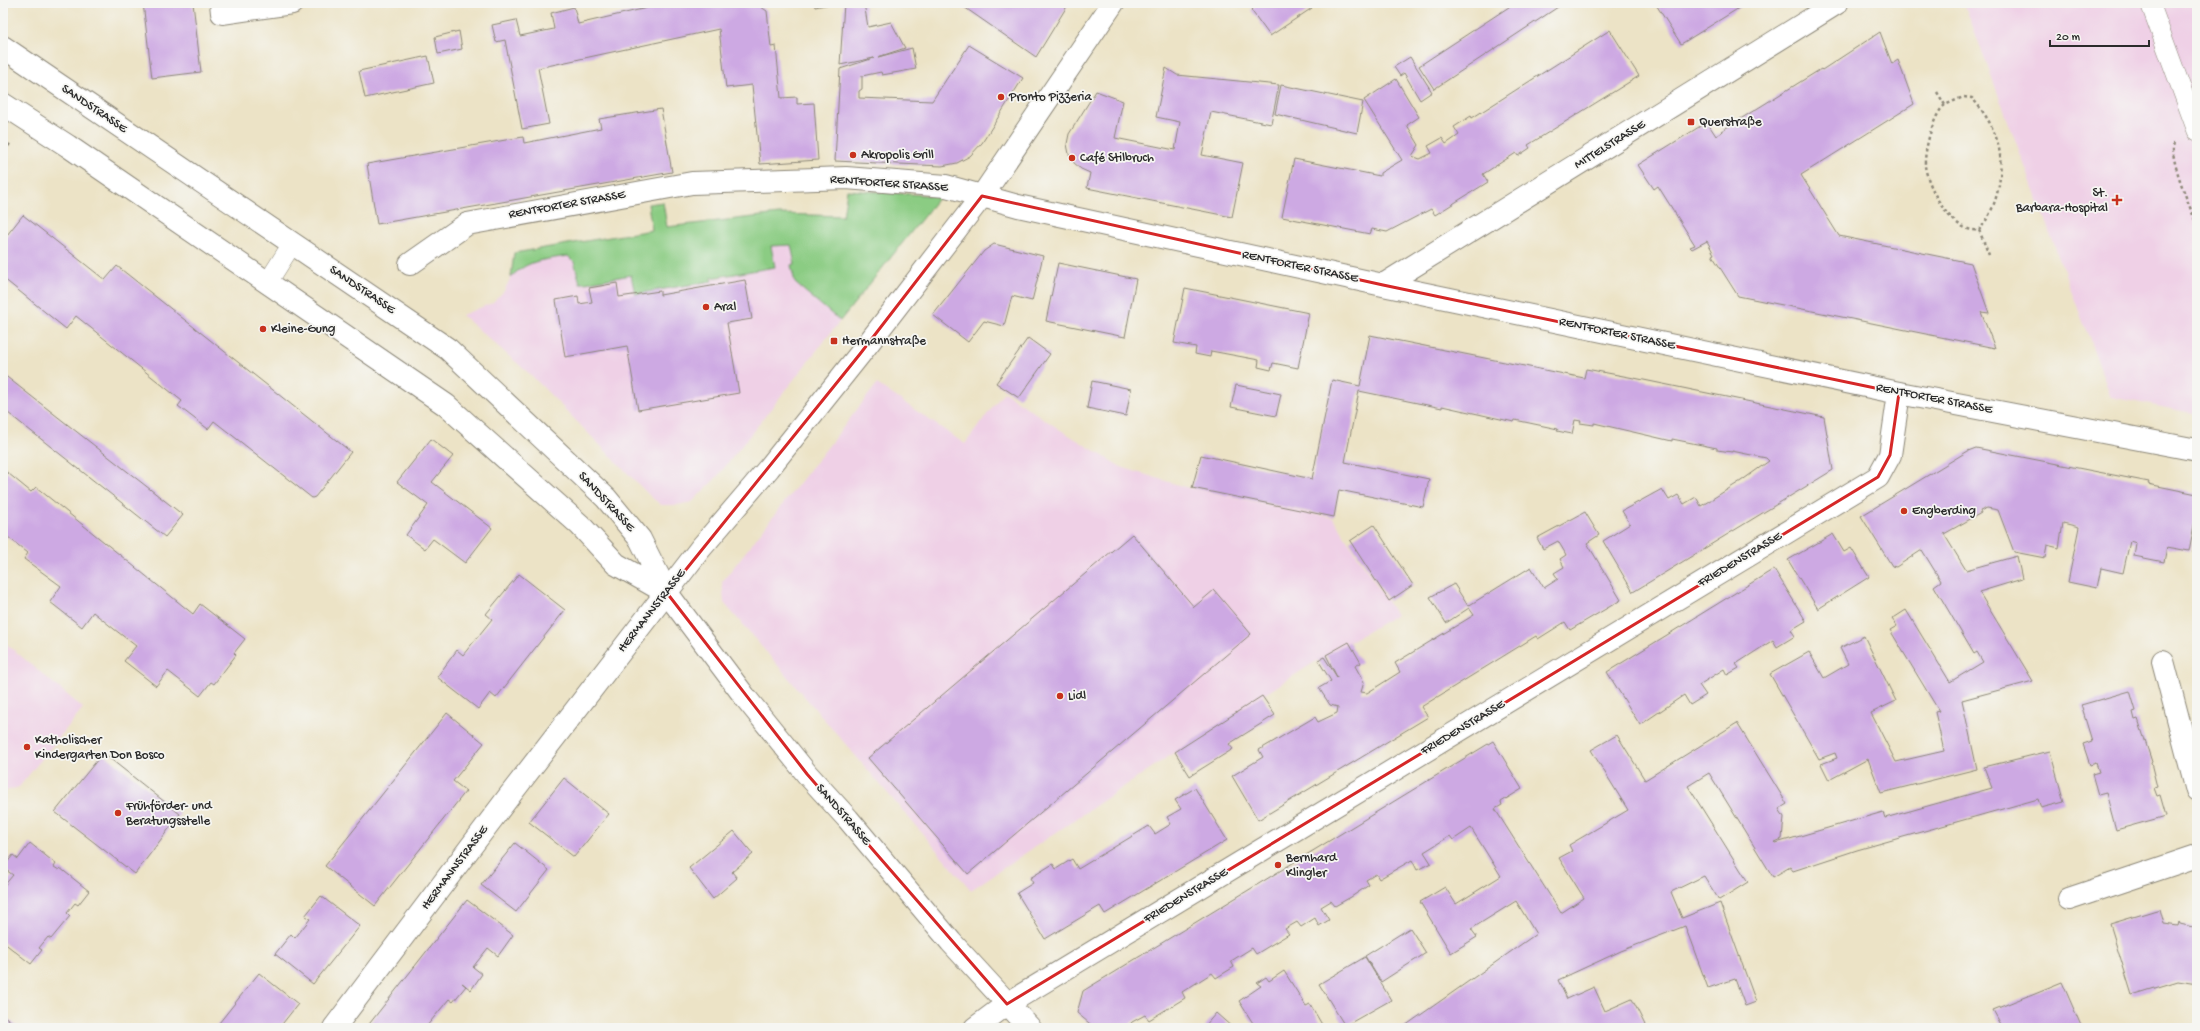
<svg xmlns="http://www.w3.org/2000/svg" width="2200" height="1031" viewBox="0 0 2200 1031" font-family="'Gochi Hand',sans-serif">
<rect width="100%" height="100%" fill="#f6f6f2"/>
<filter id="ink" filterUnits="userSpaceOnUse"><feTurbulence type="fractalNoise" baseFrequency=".025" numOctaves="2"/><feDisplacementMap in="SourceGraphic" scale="8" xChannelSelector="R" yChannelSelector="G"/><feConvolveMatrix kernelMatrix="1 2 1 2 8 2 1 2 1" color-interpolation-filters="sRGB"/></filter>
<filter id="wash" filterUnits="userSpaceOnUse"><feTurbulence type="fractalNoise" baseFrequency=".012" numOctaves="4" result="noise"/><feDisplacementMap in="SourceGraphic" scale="16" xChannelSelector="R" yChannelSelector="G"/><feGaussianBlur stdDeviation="0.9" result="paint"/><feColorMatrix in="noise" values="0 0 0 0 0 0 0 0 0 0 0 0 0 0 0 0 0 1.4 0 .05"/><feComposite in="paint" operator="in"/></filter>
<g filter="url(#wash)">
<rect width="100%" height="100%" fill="#ece3c6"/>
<path fill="#efd0e6" d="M1964,3H2197V414L2111,397Z
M791,245L795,265H792L795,283L840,321L717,477L692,502L677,505H661L650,496L532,376L462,315L492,303L504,291L511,277L522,267L530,262L568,256L574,262L585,283L631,275L635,294L774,267L771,246Z
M877,384L965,444L1004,392L1059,429L1121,467L1185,487L1333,518L1396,615L1318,660L1175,752L971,890L724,603L722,582Z
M3,641L83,708L19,787L3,792Z"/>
<path fill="#8bcc83" stroke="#5b7c57" d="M847,190L940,196L840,321L795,283L791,265L795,264L791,245L771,246L775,267L711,278L712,281L635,294L631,275L585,283H580L574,262L568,256C545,260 529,259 511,277L514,253L652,230L648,204L663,202L667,227L779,214L843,216Z"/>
<g id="blocks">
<path fill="#cda9e3" d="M143,3H193L201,72L152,78Z
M668,3H774L761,7L767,11L771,47L776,46L781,98L797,97V104L814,103L818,160L760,164L752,85L726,88L719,29L538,68L549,124L522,129L505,40L496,42L492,25L516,20L520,36L554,29L551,13L574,7L578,24Z
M814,3H830V4L815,7Z
M844,3H864L868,27L891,22L905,48L878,57L912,48L916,69L882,75L881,72L862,76V89L859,91V98L932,101L969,45L1023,78L982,143L970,156L957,163L942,166L835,161L840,69L874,58L840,65Z
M962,3H1069L1036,57L964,7Z
M1258,3H1308L1312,8L1270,36L1251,10Z
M1515,3H1564L1434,89L1419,66Z
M1655,3H1747L1681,44Z
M1610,30L1639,76L1528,145L1530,148L1518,156L1516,153L1483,174L1488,182L1435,215L1431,209L1387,232L1372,229L1370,234L1282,217L1294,159L1380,176V173L1402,160L1364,100L1396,79L1419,117L1407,125L1419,145L1412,156L1420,159L1432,153L1428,146L1442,138L1446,144L1459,135L1454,127L1471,116L1472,118Z
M459,31L462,49L438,54L435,37Z
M1880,32L1892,64L1898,60L1914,104L1801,175L1839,236L1971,263L1989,313L1981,312L1995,348L1738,296L1712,255L1714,254L1707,241L1692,249L1690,247L1695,245L1658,186L1654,189L1638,165L1707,122L1716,136L1722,132L1721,131L1821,69L1822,70Z
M428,56L434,83L365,98L359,71Z
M1410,57L1432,92L1420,100L1404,73L1400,76L1394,67Z
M1166,68L1177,75L1279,85L1271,124L1211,112L1202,155L1243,163L1232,217L1087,188L1090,173L1081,169L1073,162L1069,154L1067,144L1069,134L1096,91L1123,101L1115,138L1175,150L1180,122L1156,117Z
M1281,85L1363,102L1357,133L1275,114Z
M661,109L672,172L377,224L367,164L523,137L524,143L601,128L599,119Z
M23,215L105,280L117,266L351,452L315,497L312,498L214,421L208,429L178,406L182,401L76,316L66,329L3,278V240Z
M994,244L1043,256L1032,301L1012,296L1004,326L984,321L968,342L933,315L984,251Z
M1058,263L1136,279L1125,337L1046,321Z
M745,280L752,319L727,323L739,393L638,410L627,346L565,357L556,300L578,296L579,304L592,302L589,288L617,283L619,297L660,291V295Z
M1185,288L1309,313L1298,368L1273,363L1271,370L1258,367L1259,360L1211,351L1210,357L1195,354L1196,347L1174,343Z
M1370,335L1584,378L1586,369L1634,378L1824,417L1833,470L1633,592L1603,541L1630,524L1622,511L1662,489L1669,500L1678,495L1684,504L1696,497L1701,506L1741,481L1769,461L1766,458L1732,451V452L1717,450V448L1672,439V441L1594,423V425L1580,423L1581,421L1575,420L1572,434L1557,431L1558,429L1515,420L1514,422L1442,406V408L1359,391L1345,462L1429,479L1423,507L1339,490L1334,517L1192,488L1201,455L1312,479L1332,380L1360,386Z
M1028,338L1050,354L1019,398L996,383Z
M3,374L183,515L165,537L3,409Z
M1092,381L1131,389L1126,416L1087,408Z
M1236,385L1281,394L1276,416L1231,407Z
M431,439L453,456L432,482L492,528L465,563L433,539L425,549L406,535L428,505L397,482Z
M1976,448L2149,482L2148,484L2197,494V510L2189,551L2167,547L2164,562L2134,556L2136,543L2130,541L2123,573L2101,568L2097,588L2068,582L2079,527L2063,523L2059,548L2047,545L2045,558L2014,552L1998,510L1987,508L1980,511L1981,513L1944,534L1966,570L2017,556L2022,579L1979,592L2033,681L1962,700L1977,769L1881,793L1868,759L1829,780L1821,764L1837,758L1835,753L1819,759L1770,674L1809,652L1824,678L1848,664L1840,648L1864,636L1896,701L1871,713L1896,762L1944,751L1935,712L1939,711L1890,630L1897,626L1892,619L1906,610L1950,682L1983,662L1977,652L1974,654L1934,586L1941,581L1922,550L1896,567L1892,566L1861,516L1968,451Z
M3,469L31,492L36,487L193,614L200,604L245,639L234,653L236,655L214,684L211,682L200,696L168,671L156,686L124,661L136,646L114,629L93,612L82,627L50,602L61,586L24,559L28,553L3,533Z
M1585,512L1599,535L1587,543L1621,600L1570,630L1565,622L1538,639L1536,636L1421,707L1428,717L1258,820L1232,776L1263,757L1259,750L1315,717L1318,722L1337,713L1338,707L1330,705L1319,688L1331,681L1318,660L1324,657L1337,677L1326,655L1349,642L1361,663L1355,666L1364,682L1361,692L1367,693L1400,672L1395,663L1474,615L1469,608L1446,623L1430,597L1454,584L1468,606L1531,567L1544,588L1558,579L1554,573L1564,567L1560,559L1566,555L1564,551L1558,541L1543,549L1537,538Z
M1374,525L1413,585L1389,601L1350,541Z
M1132,534L1194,607L1214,590L1251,634L968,874L868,758Z
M1833,534L1844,552L1851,548L1869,577L1818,609L1788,560Z
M2196,537H2197V553H2193Z
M1774,569L1806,621L1791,630L1795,636L1777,647L1773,640L1736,664L1739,668L1727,675L1724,669L1699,685L1706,695L1690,705L1684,695L1640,725L1607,672Z
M519,574L565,610L496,698L490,693L478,709L437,677L457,650L463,655L492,619L486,614Z
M2130,691L2136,711L2133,712L2135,720L2138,719L2152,762L2151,763L2157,787L2154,788L2157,796L2160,795L2166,816L2116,830L2106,793L2098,795L2092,774L2099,772L2096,763L2090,765L2083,744L2092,741L2081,705Z
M1262,696L1275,715L1229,744L1233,749L1190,776L1175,752Z
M447,713L484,743L453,781L466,791L375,906L325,866Z
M1737,723L1787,804L1779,809L1784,817L1782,839L1775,842L1776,843L1883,812L1885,818L1992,788L1984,767L2050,751L2064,802L2041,808L2038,799L1857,850L1793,871L1790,867L1773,877L1709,773L1688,786L1748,882L1719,900L1704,876L1671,892L1682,918L1720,903L1756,1002L1745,1006L1735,979L1708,988L1685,926L1621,951L1558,980L1567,999L1594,987L1605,1011L1632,999L1645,1025L1638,1028H1402L1536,934L1516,901L1471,929L1477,937L1451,953L1420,902L1445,887L1456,904L1501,876L1471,828L1453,840L1450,836L1424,852L1431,863L1417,870L1412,860L1379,879L1376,874L1366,880L1369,885L1351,897L1335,906L1331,901L1321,907L1329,920L1319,926L1315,918L1301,927L1297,922L1285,929L1289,934L1256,954L1252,948L1231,961L1234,967L1216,978L1212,973L1182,992L1185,998L1149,1020L1145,1015L1132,1022L1127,1028H1095L1077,1013L1083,991L1493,741L1522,789L1501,802L1502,805L1495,809L1561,913L1584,898L1559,858L1572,851L1569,845L1628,810L1591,750L1617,735L1645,780Z
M103,753L180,814L135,874L55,812Z
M564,778L609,814L574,857L529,822Z
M1195,788L1227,840L1105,914L1100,906L1045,939L1017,893L1033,883L1030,878L1053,864L1056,869L1072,859L1078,869L1149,826L1155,834L1171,824L1167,817L1181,809L1175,800Z
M734,831L753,854L732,872L737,878L713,899L689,868Z
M30,843L56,864L54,867L59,870L60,868L89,891L78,905L75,903L67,913L70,916L51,939L48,937L39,948L42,950L31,964L3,942V887L13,875L3,868L13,855L18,859Z
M515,843L549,870L516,912L481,885Z
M321,896L360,926L313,984L275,954L291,934L295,938L310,919L305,916Z
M467,900L513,935L498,956L488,948L473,967L482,974L471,990L462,983L466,986L453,1002L449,999L426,1027L427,1028H366Z
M2160,909L2164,924L2178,926L2179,922L2180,924L2197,928V984L2178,981L2132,995L2110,924Z
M1410,928L1426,953L1381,982L1365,956Z
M1365,957L1391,1000L1345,1026L1319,984Z
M1284,971L1306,1006L1310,1004L1324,1028H1275L1274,1026L1271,1028H1256L1239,1001L1261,986L1257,983L1266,977L1269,981Z
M259,973L298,1004L279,1028H215Z
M2062,982L2082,1028H2003L1993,1010Z
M1216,1013L1233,1028H1208L1205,1026Z
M3,1015L19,1028H3Z"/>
</g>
</g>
<g filter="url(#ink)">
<use href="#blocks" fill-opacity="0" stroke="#8c8778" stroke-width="1"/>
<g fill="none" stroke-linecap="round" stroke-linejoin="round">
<defs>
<path id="service" d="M2150,3L2197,131
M268,282L292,244"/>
<path id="minor" d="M221,3L222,13L292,3
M410,264L467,224L692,183L846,178L946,186L1018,206L1383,285L1899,393L2197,450
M1383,285L1837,3
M2163,661L2197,791
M2069,899L2197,856
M334,1028L510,795L700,549L769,468L860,354L982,196L1113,3
M975,1028L1007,1004L1878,477L1890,455L1899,393"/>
<path id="secondary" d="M3,47L448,349L606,498L640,539L667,593L745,697L807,774L848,819L951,942L1030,1028
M3,104L68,146L446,405L580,525L616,564L667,593"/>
</defs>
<use href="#service" stroke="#8c8778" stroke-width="20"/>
<use href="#minor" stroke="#8c8778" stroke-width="24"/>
<use href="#secondary" stroke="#8c8778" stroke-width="24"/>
<path stroke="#8c8778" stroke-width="2.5" stroke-dasharray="3 3" stroke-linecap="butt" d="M1937,92L1945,105L1963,97L1972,98C1981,108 1989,120 1994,132C2007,161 2000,206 1979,230
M1945,105C1933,114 1924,151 1925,166C1928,188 1952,234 1979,230L1989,255
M2174,143C2168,157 2191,209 2197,225
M3,157L10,143"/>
<use href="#service" stroke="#fff" stroke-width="19"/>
<use href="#minor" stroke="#fff" stroke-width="22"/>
<use href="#secondary" stroke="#fff" stroke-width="22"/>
</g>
</g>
<path fill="none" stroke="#d62828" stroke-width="3" stroke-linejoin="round" d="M982,196L1383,285L1899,393L1890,455L1878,477L1007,1004L807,774L667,593L860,354Z"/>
<g fill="#c8321e" stroke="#f6f6f2" stroke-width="1.5">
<circle cx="1001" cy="97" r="4"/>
<rect x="1687" y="118" width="8" height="8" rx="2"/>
<circle cx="853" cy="155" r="4"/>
<circle cx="1072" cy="158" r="4"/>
<path d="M2115 194h4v4h4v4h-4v4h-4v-4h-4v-4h4z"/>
<circle cx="706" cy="307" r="4"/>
<circle cx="263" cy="329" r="4"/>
<rect x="830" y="337" width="8" height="8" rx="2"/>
<circle cx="1904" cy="511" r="4"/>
<circle cx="1060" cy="696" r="4"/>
<circle cx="27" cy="747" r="4"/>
<circle cx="118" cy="813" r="4"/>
<circle cx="1278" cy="865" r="4"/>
</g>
<g text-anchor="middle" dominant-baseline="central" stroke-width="3.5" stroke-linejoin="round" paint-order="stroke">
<g font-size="13" fill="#2b2b2b" stroke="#f6f6f2" text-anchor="start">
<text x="1009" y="97">Pronto Pizzeria</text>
<text x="1699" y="122">Querstraße</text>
<text x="861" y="155">Akropolis Grill</text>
<text x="1080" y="158">Café Stilbruch</text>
<text x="2108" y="193" text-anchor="end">St.<tspan x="2108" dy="15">Barbara-Hospital</tspan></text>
<text x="714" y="307">Aral</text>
<text x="271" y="329">Kleine-Gung</text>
<text x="842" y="341">Hermannstraße</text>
<text x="1912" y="511">Engberding</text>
<text x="1068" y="696">Lidl</text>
<text x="35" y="740">Katholischer<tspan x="35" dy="15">Kindergarten Don Bosco</tspan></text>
<text x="126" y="806">Frühförder- und<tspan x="126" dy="15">Beratungsstelle</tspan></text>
<text x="1286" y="858">Bernhard<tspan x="1286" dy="15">Klingler</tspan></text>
</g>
<g font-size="13" fill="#2b2b2b" stroke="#f6f6f2">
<text transform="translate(94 109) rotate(34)">SANDSTRASSE</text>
<text transform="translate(1610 145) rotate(-32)">MITTELSTRASSE</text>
<text transform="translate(889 184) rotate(4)">RENTFORTER STRASSE</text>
<text transform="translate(567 205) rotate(-10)">RENTFORTER STRASSE</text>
<text transform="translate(1300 267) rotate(12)">RENTFORTER STRASSE</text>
<text transform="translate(362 290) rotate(34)">SANDSTRASSE</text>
<text transform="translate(1617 334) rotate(12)">RENTFORTER STRASSE</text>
<text transform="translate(1934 399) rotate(11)">RENTFORTER STRASSE</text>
<text transform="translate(606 502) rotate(47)">SANDSTRASSE</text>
<text transform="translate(1740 560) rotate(-31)">FRIEDENSTRASSE</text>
<text transform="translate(652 611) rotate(-52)">HERMANNSTRASSE</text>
<text transform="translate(1463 728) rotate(-31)">FRIEDENSTRASSE</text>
<text transform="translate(843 815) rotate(49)">SANDSTRASSE</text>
<text transform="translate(455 868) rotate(-53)">HERMANNSTRASSE</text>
<text transform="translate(1186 896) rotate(-31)">FRIEDENSTRASSE</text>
</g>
</g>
<rect width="2200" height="1031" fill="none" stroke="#f6f6f2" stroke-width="16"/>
<path d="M2050 40v6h99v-6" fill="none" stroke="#2b2b2b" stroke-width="2"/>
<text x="2056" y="40" font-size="12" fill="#2b2b2b" stroke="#f6f6f2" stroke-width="3" paint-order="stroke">20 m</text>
</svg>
